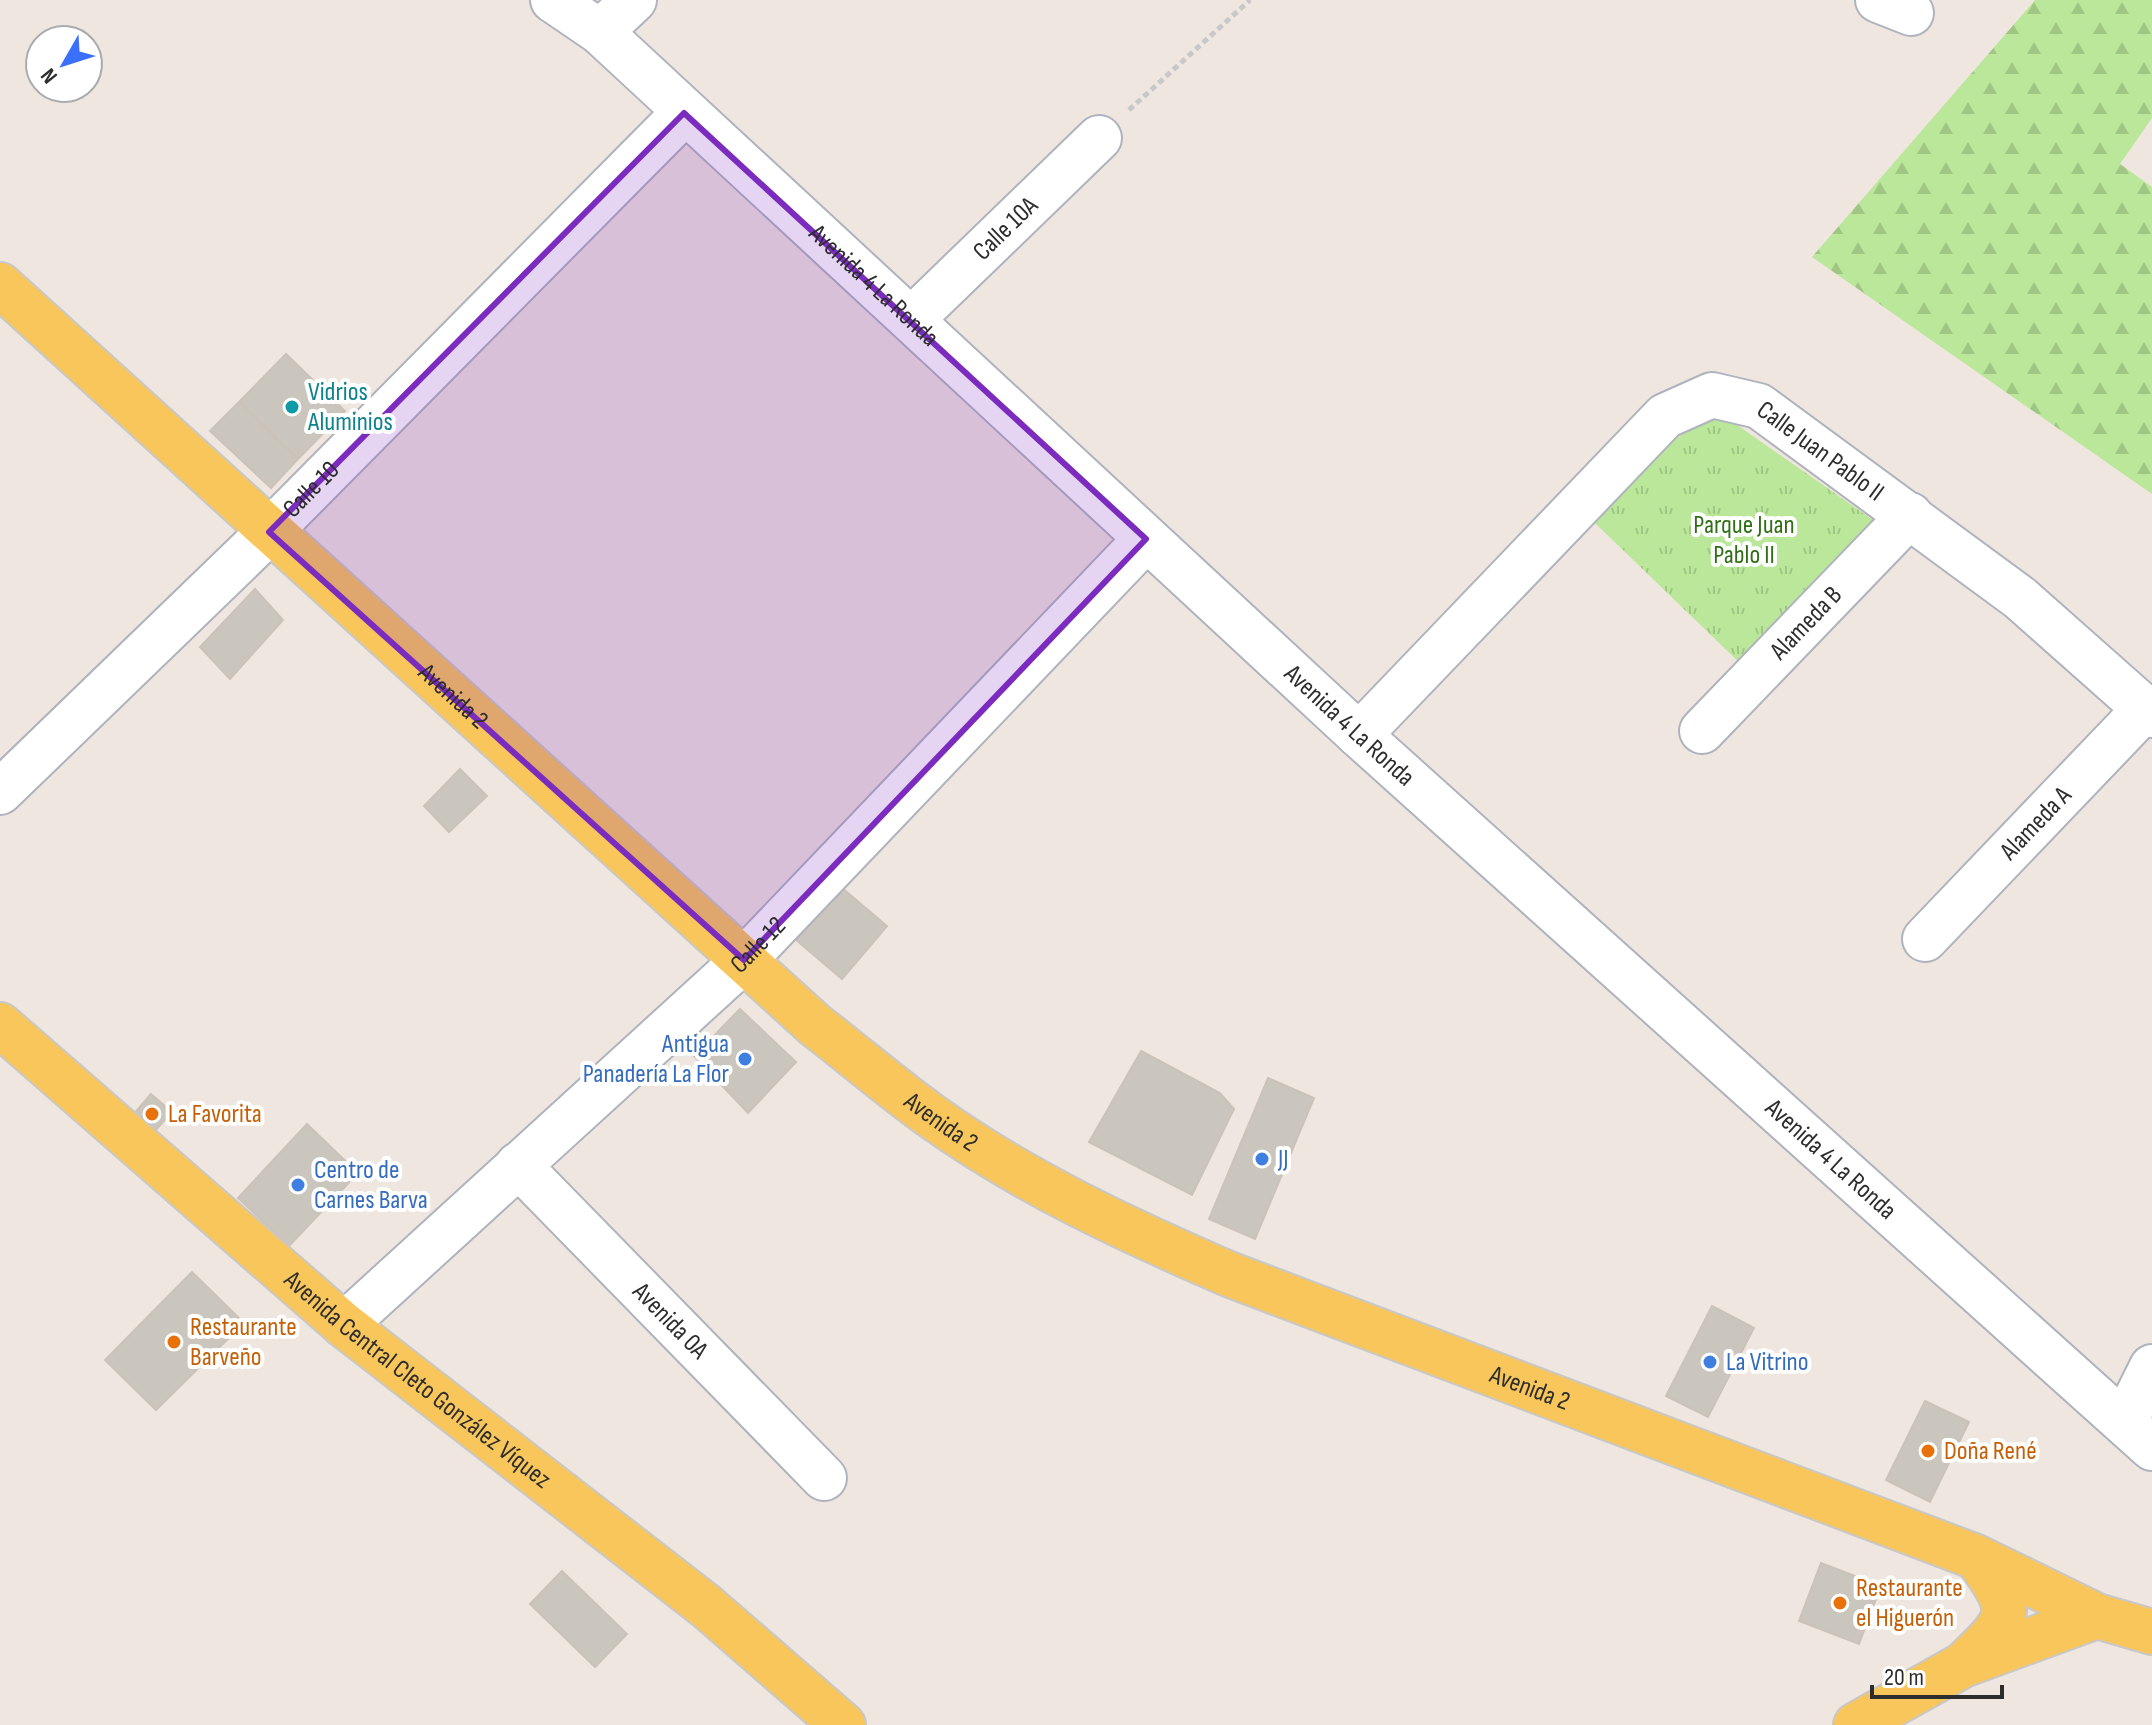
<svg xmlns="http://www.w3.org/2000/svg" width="2152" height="1725" viewBox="0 0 2152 1725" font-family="'Sofia Sans Condensed',sans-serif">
<defs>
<pattern id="forest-firs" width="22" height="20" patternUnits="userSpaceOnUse" patternTransform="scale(2)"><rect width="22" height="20" fill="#bae799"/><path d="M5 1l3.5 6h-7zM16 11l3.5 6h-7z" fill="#a0c684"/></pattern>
<pattern id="park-tufts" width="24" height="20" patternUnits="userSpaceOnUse" patternTransform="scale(2)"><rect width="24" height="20" fill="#bae799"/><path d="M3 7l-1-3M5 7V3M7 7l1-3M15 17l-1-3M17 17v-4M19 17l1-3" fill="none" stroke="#a0c684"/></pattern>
</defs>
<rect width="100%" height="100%" fill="#efe6df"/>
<path fill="url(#forest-firs)" d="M2035,0H2152V118L2120,164L2152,187V494L1812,257Z"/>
<path fill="url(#park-tufts)" d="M1715,420H1730L1883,527L1746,669L1595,523C1629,487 1665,432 1715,420Z"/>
<path fill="#cac5bd" stroke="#cbc2b8" stroke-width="2" d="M286,354L345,411L298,459L239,402Z
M239,402L298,459L271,488L210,431Z
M255,589L283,620L230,679L200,647Z
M460,769L487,796L449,832L424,806Z
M841,887L887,926L842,979L796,940Z
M740,1009L796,1062L748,1113L694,1056Z
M1141,1051L1220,1093L1234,1109L1192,1195L1089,1142Z
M1268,1078L1314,1098L1255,1239L1209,1219Z
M151,1094L172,1112L152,1134L132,1116Z
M307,1124L358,1173L289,1246L238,1198Z
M192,1272L244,1323L156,1410L105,1360Z
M1712,1306L1754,1328L1708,1417L1666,1396Z
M1925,1401L1969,1422L1930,1502L1886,1480Z
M1821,1563L1881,1586L1859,1644L1799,1621Z
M562,1571L627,1634L595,1667L530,1604Z"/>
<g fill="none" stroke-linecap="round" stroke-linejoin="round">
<defs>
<g id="minor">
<path id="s1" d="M553,0L600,32L1359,735L2152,1448"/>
<path d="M1878,0L1911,13"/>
<path d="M600,32L634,0"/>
<path id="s2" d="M912,319L1099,138"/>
<path id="s3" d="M1702,731L1910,515"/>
<path id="s4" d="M1359,735L1665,416L1712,395L1759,406L2020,598L2152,715"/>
<path id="s5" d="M0,792L269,532L684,113"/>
<path id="s6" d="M1925,939L2146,708"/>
<path id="s7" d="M518,1165L824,1478"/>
<path id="s8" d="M344,1325L744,960L1146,539"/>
<path d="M2125,1421L2152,1367"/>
</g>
<g id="major">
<path id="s9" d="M0,285L815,1025C854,1055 891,1087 930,1115C1023,1182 1127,1230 1231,1275L1976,1557L2097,1616L2152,1632"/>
<path id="s10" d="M0,1025L344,1325L706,1606L843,1725"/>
<path d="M1964,1664C2013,1618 2017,1612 1976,1557"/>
<path d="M1856,1725L1963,1665L2097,1616"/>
</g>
</defs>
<use href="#minor" stroke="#afb3bd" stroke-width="48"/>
<use href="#major" stroke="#c8c8c8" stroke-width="48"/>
<path stroke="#c8c8c8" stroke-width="5" stroke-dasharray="6 4" stroke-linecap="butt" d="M1129,110L1250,0"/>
<use href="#minor" stroke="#fff" stroke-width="44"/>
<use href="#major" stroke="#f8c65b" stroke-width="44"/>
</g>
<path fill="#7b2cbf" fill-opacity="0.2" stroke="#7b2cbf" stroke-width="6" stroke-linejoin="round" d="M684,113L1146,539L744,960L269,532Z"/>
<circle fill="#0f9aa8" stroke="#fff" stroke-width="3" cx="292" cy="407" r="8"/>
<g fill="#3f7fe0" stroke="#fff" stroke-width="3">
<circle cx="745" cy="1059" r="8"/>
<circle cx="1262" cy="1159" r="8"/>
<circle cx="298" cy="1185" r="8"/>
<circle cx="1710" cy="1362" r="8"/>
</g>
<g fill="#e8710a" stroke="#fff" stroke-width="3">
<circle cx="152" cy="1114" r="8"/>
<circle cx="174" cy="1342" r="8"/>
<circle cx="1928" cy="1451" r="8"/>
<circle cx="1840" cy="1603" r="8"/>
</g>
<g text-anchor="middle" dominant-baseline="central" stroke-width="8" stroke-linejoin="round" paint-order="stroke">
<g font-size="26" fill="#2d2d2d" stroke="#fff">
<text stroke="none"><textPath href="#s2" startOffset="130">Calle 10A</textPath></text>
<text stroke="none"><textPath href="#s1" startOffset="430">Avenida 4 La Ronda</textPath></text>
<text stroke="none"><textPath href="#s4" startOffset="618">Calle Juan Pablo II</textPath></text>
<text stroke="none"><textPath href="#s5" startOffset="434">Calle 10</textPath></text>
<text stroke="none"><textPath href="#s3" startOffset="150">Alameda B</textPath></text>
<text stroke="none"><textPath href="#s9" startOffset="612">Avenida 2</textPath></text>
<text stroke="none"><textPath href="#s1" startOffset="1078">Avenida 4 La Ronda</textPath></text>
<text stroke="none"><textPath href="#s6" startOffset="160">Alameda A</textPath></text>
<text stroke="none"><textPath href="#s8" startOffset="562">Calle 12</textPath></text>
<text stroke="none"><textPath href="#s9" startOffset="1260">Avenida 2</textPath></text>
<text stroke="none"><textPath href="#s1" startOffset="1726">Avenida 4 La Ronda</textPath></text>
<text stroke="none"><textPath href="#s7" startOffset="218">Avenida 0A</textPath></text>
<text stroke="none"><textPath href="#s10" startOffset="548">Avenida Central Cleto González Víquez</textPath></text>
<text stroke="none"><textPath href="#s9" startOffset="1908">Avenida 2</textPath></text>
</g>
<g font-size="26" fill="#0d838f" stroke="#fff" text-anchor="start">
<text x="308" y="392">Vidrios<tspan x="308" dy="30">Aluminios</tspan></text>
</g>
<g font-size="26" fill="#316f17" stroke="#fff">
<text x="1744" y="525">Parque Juan<tspan x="1744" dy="30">Pablo II</tspan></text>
</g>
<g font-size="26" fill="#366cbe" stroke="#fff" text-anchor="start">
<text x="729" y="1044" text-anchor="end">Antigua<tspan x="729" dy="30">Panadería La Flor</tspan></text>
<text x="1278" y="1159">JJ</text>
<text x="314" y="1170">Centro de<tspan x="314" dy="30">Carnes Barva</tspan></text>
<text x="1726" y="1362">La Vitrino</text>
</g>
<g font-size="26" fill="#c56008" stroke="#fff" text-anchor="start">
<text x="168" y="1114">La Favorita</text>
<text x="190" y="1327">Restaurante<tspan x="190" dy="30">Barveño</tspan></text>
<text x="1944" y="1451">Doña René</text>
<text x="1856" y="1588">Restaurante<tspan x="1856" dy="30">el Higuerón</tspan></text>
</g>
</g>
<g transform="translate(64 64) rotate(231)"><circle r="38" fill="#ffffff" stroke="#ababab" stroke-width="2"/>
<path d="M0-6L14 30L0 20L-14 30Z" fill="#3b70ff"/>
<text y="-12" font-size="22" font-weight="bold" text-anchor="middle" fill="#2d2d2d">N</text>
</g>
<path d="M1872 1685v12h130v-12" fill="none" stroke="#2d2d2d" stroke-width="4"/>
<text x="1884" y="1685" font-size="24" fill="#2d2d2d" stroke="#ffffff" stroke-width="6" paint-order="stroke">20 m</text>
</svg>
